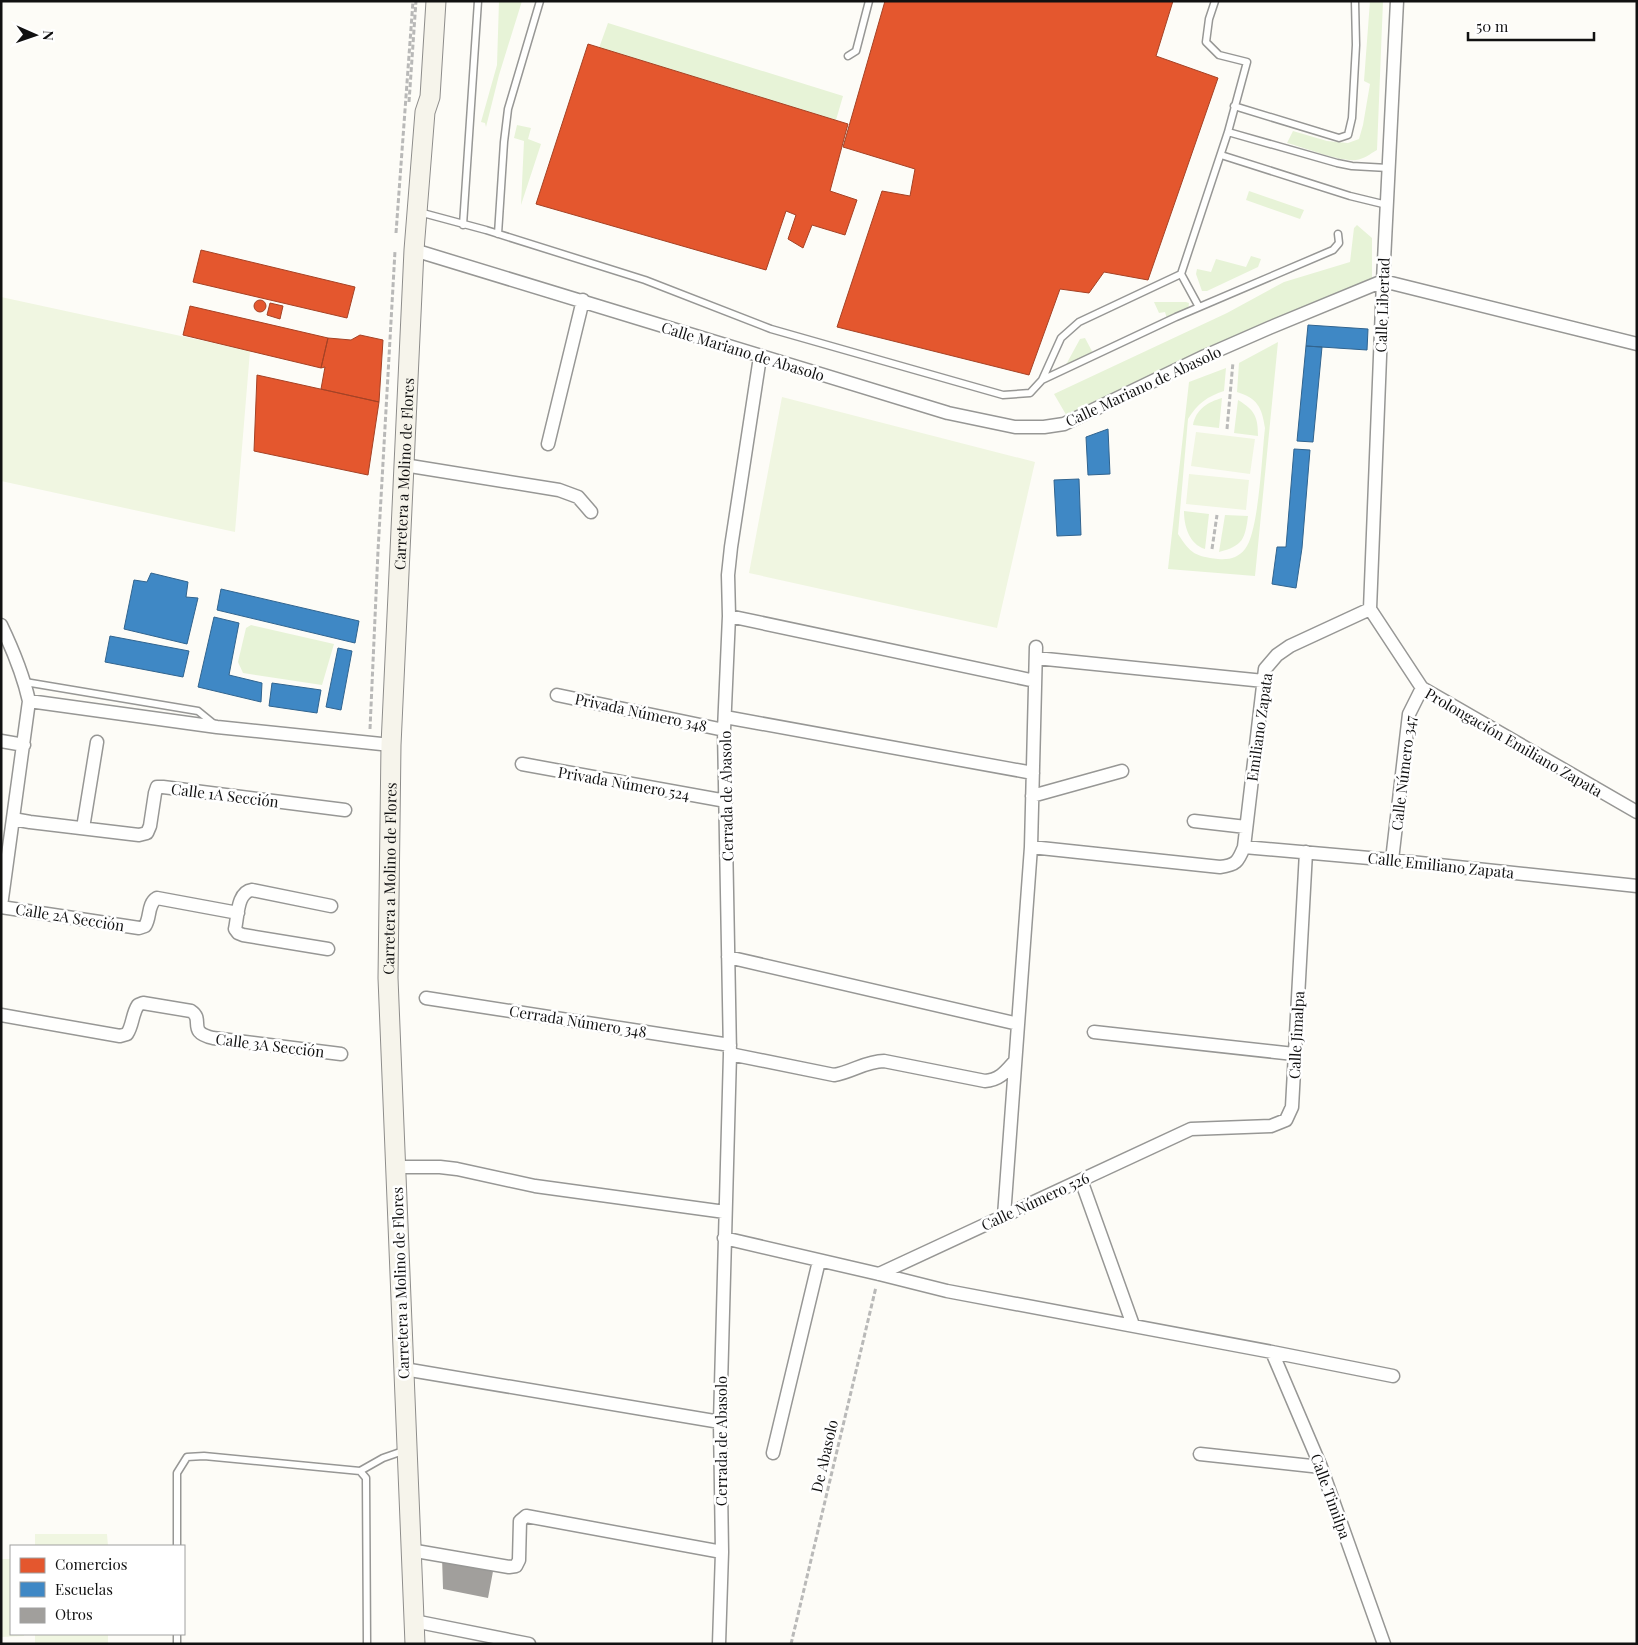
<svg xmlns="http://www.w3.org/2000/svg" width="1638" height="1645" viewBox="0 0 1638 1645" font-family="'Playfair Display',serif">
<rect width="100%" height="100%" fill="#fdfcf7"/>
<path fill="#e7f3d7" d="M499,1H522L499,75L486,127L485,123L481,122L497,65Z
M1370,1H1383L1377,150C1370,154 1364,159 1356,160C1340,162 1303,147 1287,143L1293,131L1327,141L1348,143L1359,139L1363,125L1370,84L1364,81Z
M608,23L843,96L836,120L599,48Z
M517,125L531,128L528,139L541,144L521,205L524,141L514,138Z
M1249,191L1304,210L1300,219L1246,200Z
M1357,225L1372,238V281L1068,418L1054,394L1227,313L1284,282L1350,262L1354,228Z
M1251,256L1261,259L1258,267L1207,291H1202L1196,274L1197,269L1211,272L1216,259L1246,267Z
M1154,302H1186L1189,303L1188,311L1168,322L1165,312L1159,313Z
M1085,338L1094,355L1069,372H1062L1080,339Z
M1278,342L1255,576L1168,569L1189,382L1226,368L1224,391C1208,396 1197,404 1188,419L1178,534C1191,554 1195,556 1218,559C1229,560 1238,558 1245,549C1259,532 1262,453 1265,428C1262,407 1257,398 1237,392L1239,363Z
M1222,398L1219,428L1193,425C1196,409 1208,402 1222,398Z
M1238,400C1255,410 1258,417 1258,436L1234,433Z
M1184,511L1209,514L1205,549C1189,544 1184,526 1184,511Z
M1225,515L1248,516C1245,539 1243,546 1219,552Z
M251,625L334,644L322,685L243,673L238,662L246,628Z"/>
<path fill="#f0f6e1" d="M1,297L250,351L235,532L1,481Z
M782,397L1035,462L997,628L749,573Z
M1196,432L1255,439L1250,474L1191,466Z
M1189,474L1249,480L1246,510L1186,504Z
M35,1534H107L108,1546H35Z
M1,1559H11V1634H24V1636L1,1637Z
M35,1634H108V1644H35Z"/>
<path fill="#e4572e" stroke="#a54225" d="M885,1H1173L1156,56L1218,78L1148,280L1104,272L1089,293L1060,289L1029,375L837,327L882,191L910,196L915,169L843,147Z
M588,44L848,124L830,191L857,200L845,235L812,225L803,248L788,239L796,215L786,211L766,270L536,204Z
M201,250L355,287L347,318L193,282Z
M254 306a6 6 0 1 1 12 0a6 6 0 1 1-12 0Z
M270,303L283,306L280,319L267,315Z
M190,306L328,338L321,368L183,335Z
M360,335L383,340L379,402L321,389L325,367L321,368L328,338L351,340Z
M257,375L379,402L368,475L254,451Z"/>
<path fill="#3f88c5" stroke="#31648f" d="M1308,325L1368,329L1367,350L1306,346Z
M1306,346L1322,347L1313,442L1297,441Z
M1108,429L1110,474L1088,475L1086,437Z
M1294,449L1310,450L1302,548L1296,588L1272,584L1277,547H1286Z
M1079,479L1081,535L1057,536L1054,480Z
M151,573L188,582L186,597L198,598L187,644L124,629L134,580L147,582Z
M221,589L359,621L355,643L217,610Z
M214,617L239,623L229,675L262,683L261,702L198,687Z
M110,636L189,651L183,677L105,662Z
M338,648L352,651L341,710L326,707Z
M272,683L321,690L317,713L269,706Z"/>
<path fill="#a19f9c" d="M442,1557L494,1566L488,1598L443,1589Z"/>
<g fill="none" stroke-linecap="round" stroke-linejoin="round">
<defs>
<path id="lane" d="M848,56L856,51L869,1
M1234,106L1339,138L1348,135L1352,118L1356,45L1355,1
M1228,132L1337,163L1352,166L1388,168
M1221,155L1350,196L1387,205
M419,212L486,230L645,280L771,329L1003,395L1030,393L1042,380L1061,338L1079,322L1181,274L1228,132L1247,62L1219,55L1206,42L1209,19L1215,1
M463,225L478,1
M498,234L504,142L508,109L540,1
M1181,274L1199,307
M1042,380L1176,317L1333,250L1339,243L1338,234
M25,682L198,711L214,724
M360,1471L366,1478L367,1644
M177,1546V1473L187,1457L204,1456L360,1471L383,1458L406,1450
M177,1634V1644"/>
<path id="street" d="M414,250L948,413L1015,427H1044L1064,424L1205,356L1269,328L1383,281L1637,344
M548,444L583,300
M404,465L559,490L578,497L591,512
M1370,609L1383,281L1397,1
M1370,609L1422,688L1637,812
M729,616L1035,681
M1,625C13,650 23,674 29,701L1,906
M1036,658L1264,681
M557,695L724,730
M29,701L217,727L391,745
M725,717L1033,773
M1,741L24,745
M522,764L726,801
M1032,796L1122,771
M13,819L30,822L139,835L147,833L150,826L155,793L157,787H163L345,810
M1194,821L1246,827
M83,828L97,742
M1031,847L1220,867C1236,865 1238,862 1244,847L1265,669L1277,655L1290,646L1370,609
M1244,847L1392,860L1637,886
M1392,860L1409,714L1422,688
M1,907L139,928L145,926C151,917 147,904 157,898L238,913
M328,949L243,935L238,933L235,929C238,916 237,892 252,890L331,906
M728,957L1018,1024
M426,998L730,1045
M1,1015L120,1036L127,1034C133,1025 132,1014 138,1005L143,1003L191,1011C205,1020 186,1032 213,1038L341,1054
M1094,1032L1294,1054
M730,1054L834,1075C852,1072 866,1061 884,1061L985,1081C1000,1080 1006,1071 1015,1061
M396,1167H440L457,1169L535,1186L725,1212
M1081,1180L1133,1325
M1004,1216L1031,847L1036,647
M724,1238L879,1274L947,1291L1272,1352L1393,1376
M879,1274L1191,1129L1271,1126L1286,1120L1292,1107L1306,852
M1272,1352L1321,1467L1384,1644
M404,1369L720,1422
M773,1453L819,1261
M1200,1454L1321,1467
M410,1550L509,1567L516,1566L519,1560L520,1521L526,1516L722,1552
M414,1621L529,1644
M719,1644L722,1552L720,1422L730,1054L724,730L729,616L728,575L731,547L760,357"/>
<g id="secondary">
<path id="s1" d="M415,1644L388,978L391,745L414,250L425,112L430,97L436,1"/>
</g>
</defs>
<use href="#lane" stroke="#979795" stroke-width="9"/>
<use href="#street" stroke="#979795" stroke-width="15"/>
<use href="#secondary" stroke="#8e8d8b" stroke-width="21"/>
<path stroke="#b9b9b8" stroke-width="3" stroke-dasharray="5 2.5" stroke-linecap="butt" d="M409,102L416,1
M396,233L413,1
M1227,429L1233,362
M1212,549L1217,515
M370,729L378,551L395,251
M791,1644L876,1287"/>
<use href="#lane" stroke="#fffffe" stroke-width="6"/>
<use href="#street" stroke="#fffffe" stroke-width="12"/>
<use href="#secondary" stroke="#f6f4eb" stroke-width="19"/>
</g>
<g text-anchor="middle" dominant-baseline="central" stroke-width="5" stroke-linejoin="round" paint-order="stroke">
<g font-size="15" fill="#111" stroke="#fff">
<text transform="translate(1382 305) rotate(-88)">Calle Libertad</text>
<text transform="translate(743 351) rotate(17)">Calle Mariano de Abasolo</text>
<text transform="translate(1143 386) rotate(-25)">Calle Mariano de Abasolo</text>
<text stroke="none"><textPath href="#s1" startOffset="1171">Carretera a Molino de Flores</textPath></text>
<text transform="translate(641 712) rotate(12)">Privada Número 348</text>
<text transform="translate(1259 727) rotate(-82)">Emiliano Zapata</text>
<text transform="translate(1514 742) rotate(30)">Prolongación Emiliano Zapata</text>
<text transform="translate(1403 773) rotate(-83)">Calle Número 347</text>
<text transform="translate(624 783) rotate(10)">Privada Número 524</text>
<text transform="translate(225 795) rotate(7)">Calle 1A Sección</text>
<text transform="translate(726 796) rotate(-91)">Cerrada de Abasolo</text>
<text transform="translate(1441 865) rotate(6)">Calle Emiliano Zapata</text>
<text stroke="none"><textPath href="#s1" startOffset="766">Carretera a Molino de Flores</textPath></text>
<text transform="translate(70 917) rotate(9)">Calle 2A Sección</text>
<text transform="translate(578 1021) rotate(9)">Cerrada Número 348</text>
<text transform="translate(1296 1035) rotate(-87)">Calle Jimalpa</text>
<text transform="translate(270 1045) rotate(7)">Calle 3A Sección</text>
<text transform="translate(1035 1201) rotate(-25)">Calle Número 526</text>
<text transform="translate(400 1283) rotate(-92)">Carretera a Molino de Flores</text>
<text transform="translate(721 1441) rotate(-90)">Cerrada de Abasolo</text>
<text transform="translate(824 1456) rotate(-77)">De Abasolo</text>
<text transform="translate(1331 1496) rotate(70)">Calle Timilpa</text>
</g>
</g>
<rect width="1638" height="1645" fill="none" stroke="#111111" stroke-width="5"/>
<rect x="10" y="1545" width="175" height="90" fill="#ffffff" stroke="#a0a0a0"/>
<rect x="20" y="1558" width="25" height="15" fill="#e4572e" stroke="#a0a0a0"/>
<text x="55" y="1570" font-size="15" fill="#111111">Comercios</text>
<rect x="20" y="1582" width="25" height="15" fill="#3f88c5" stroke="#a0a0a0"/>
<text x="55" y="1595" font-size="15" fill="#111111">Escuelas</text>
<rect x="20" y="1608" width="25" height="15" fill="#a19f9c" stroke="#a0a0a0"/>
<text x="55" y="1620" font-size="15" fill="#111111">Otros</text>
<g transform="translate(35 35) rotate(92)" stroke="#ffffff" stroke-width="4" paint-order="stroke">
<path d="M0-4L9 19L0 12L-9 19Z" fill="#111111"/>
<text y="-8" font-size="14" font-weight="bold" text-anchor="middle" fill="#111111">N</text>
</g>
<path d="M1468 32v8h126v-8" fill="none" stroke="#111111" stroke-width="2.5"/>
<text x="1476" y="32" font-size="15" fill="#111111" stroke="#ffffff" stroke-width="4" paint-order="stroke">50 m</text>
</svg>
